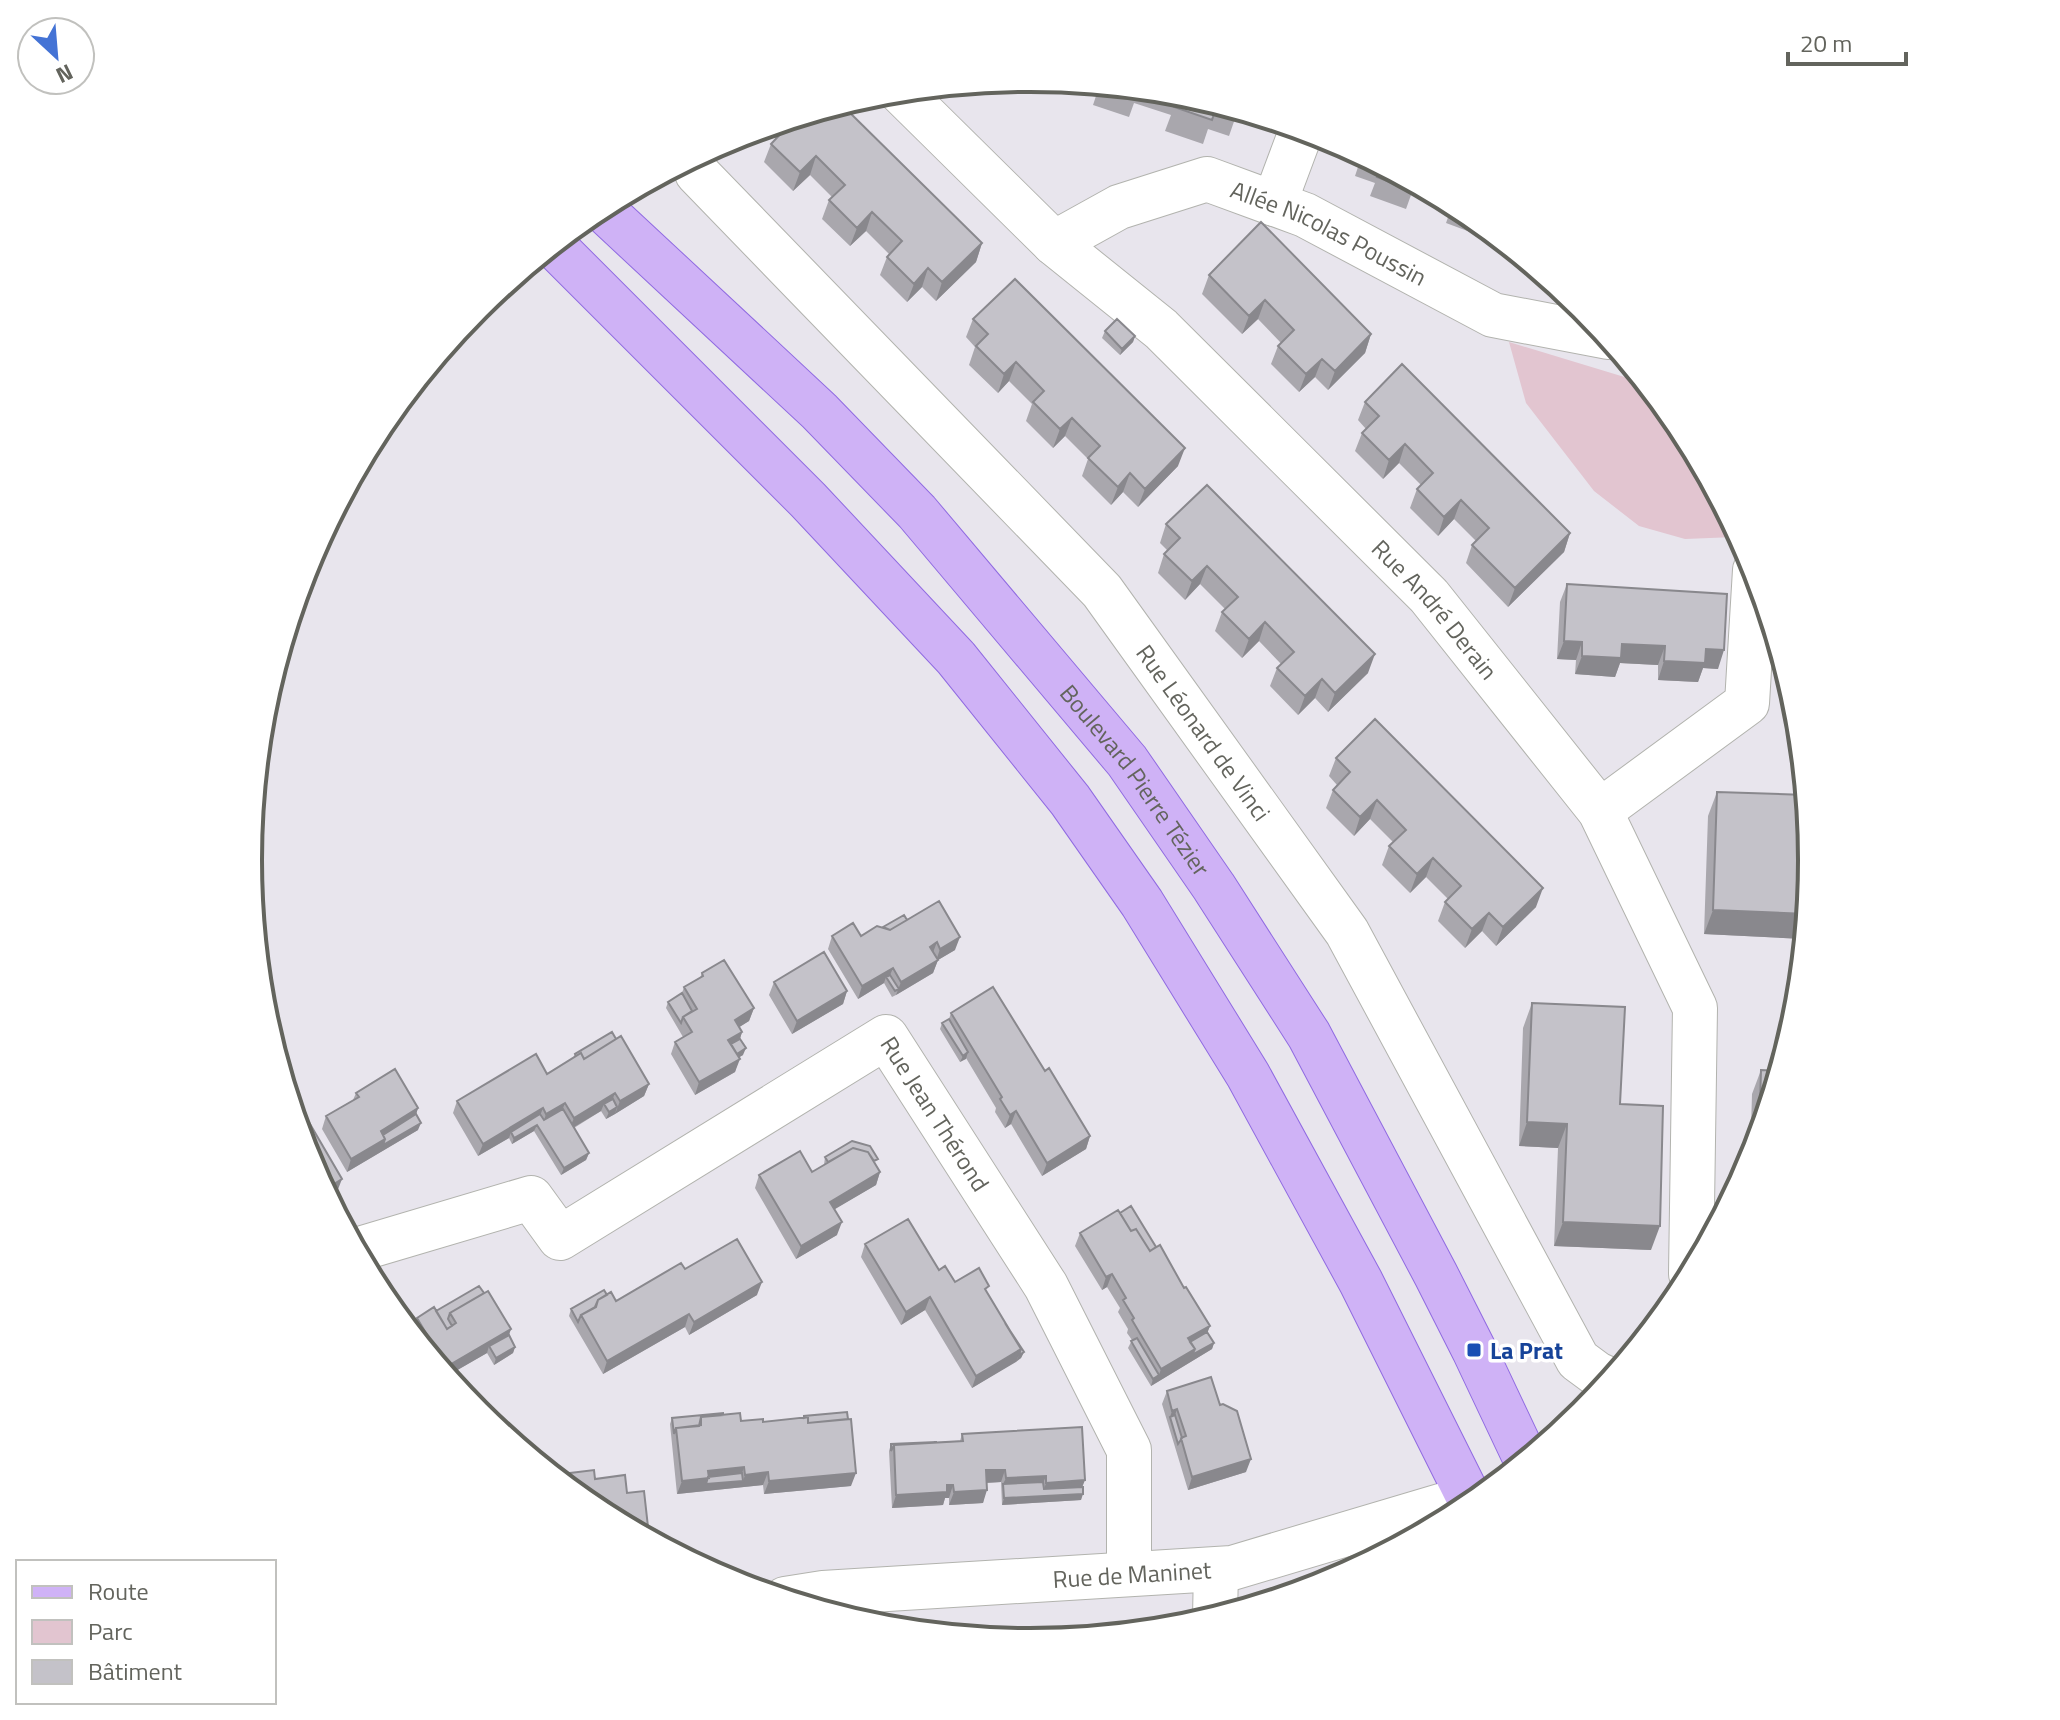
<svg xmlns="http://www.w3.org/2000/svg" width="2060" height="1720" viewBox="0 0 2060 1720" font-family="'Titillium Web',sans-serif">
<rect width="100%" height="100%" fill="#e8e5ed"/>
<path fill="#e2c5d0" d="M1509,342L1631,379L1644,381L1680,426L1735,528V537L1685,539L1639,526L1594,491L1526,403Z"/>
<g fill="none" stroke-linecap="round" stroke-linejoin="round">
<defs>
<g id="street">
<path id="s1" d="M900,91L1054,243L1161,329L1429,596L1600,811L1695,1008L1691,1274"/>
<path id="s2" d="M692,158L697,173L1102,591L1347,932L1578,1360L1597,1374L1610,1380"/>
<path d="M1274,204L1302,129"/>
<path id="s3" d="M1054,243L1119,207L1207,179L1305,215L1493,315L1608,337"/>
<path d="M1600,811L1747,703L1755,570"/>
<path id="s4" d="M356,1250L531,1198L560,1238L886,1037L1046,1286L1129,1450V1574"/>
<path id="s5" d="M785,1599L823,1593L1232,1568L1447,1504L1467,1494"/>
<path d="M1215,1617L1216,1570"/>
</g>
<g id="primary">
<path id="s6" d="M600,207L819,411L917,512L1127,761L1214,887L1309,1035L1436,1275L1474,1350L1526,1460"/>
<path d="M553,245L808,500L956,658L1070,800L1142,903L1248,1075L1361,1282L1472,1504"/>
</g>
</defs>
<use href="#street" stroke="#b2b3ae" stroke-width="46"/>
<use href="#primary" stroke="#906be1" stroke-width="46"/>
<use href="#street" stroke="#fff" stroke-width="44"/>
<use href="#primary" stroke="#cfb2f6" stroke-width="44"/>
</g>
<path fill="#a9a7ad" d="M1030,78L1056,80L1052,91L1017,79Z
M1075,82L1183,93L1238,110L1229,136L1208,129L1203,144L1165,131L1171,115L1134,103L1129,117L1093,105L1098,90Z
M845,103V108L982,243L976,262L936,301L922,287L907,302L880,275L887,257L889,254L866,231L850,246L822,219L829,200L832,197L810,175L793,191L764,162L771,144L776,139L765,127Z
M1362,155L1465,210L1485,226L1481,236L1446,223L1451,209L1411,195L1406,209L1370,196L1375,183L1355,176Z
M1209,275L1371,334L1365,353L1328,390L1315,377L1299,392L1271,364L1278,346L1281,343L1258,319L1242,334L1202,294Z
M973,319L1178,466L1138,507L1123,492L1111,505L1082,476L1088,459L1065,436L1053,448L1026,421L1032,404L1009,381L998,393L969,365L975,347L966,337Z
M1105,331L1135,336L1133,342L1120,355L1102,338Z
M1365,402L1570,533L1564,552L1508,607L1466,563L1472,545L1476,541L1454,519L1438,536L1410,508L1417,489L1421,485L1399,463L1383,479L1355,451L1362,433L1366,429L1358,420Z
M1166,524L1368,673L1328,712L1315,698L1298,715L1270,686L1277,668L1281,664L1259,641L1242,658L1215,631L1222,612L1225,609L1200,584L1185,600L1158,573L1164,554L1168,551L1160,543Z
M1567,584L1718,669L1703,668L1698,682L1658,680V665L1620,663L1615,677L1575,674L1576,660L1557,659L1560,602Z
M1785,667L1797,708L1784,723Z
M1336,758L1536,907L1496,946L1482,931L1465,948L1438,921L1445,902L1448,899L1426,877L1410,893L1382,865L1389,846L1393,842L1370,819L1354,836L1326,808L1333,790L1337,785L1329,776Z
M1717,792L1812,860L1804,939L1704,934L1708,816Z
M907,920L955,950L938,960L933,973L896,995L892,997L884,983L858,999L828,949L832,936H861Z
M702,973L754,1008L749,1021L739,1027L742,1032L740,1039L743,1055L739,1057L735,1072L695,1095L671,1054L675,1042L683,1037L666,1008L668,1002L682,993L684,987L700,978Z
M774,982L847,991L843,1004L792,1034L769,995Z
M1532,1003L1620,1104L1651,1250L1554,1246L1558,1148L1519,1146L1523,1028Z
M951,1013L1045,1071L1090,1136L1086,1149L1042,1176L1011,1124L1005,1128L995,1112L996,1108L966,1058L960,1062L940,1029L942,1023L949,1019Z
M616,1039L649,1084L644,1096L615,1114L606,1119L601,1111L574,1128L589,1153L586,1160L561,1175L534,1131L512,1144L509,1138L478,1156L453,1113L457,1101L547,1074L573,1058L575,1054Z
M1761,1070L1779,1071L1750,1164L1752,1094Z
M356,1093L418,1108L416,1114L418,1130L347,1172L322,1129L326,1116L353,1100Z
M825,1157L876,1165L880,1172L876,1185L834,1209L837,1235L796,1259L755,1188L759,1175L812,1172L824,1165Z
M1120,1213L1156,1247L1210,1326L1207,1332L1214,1343L1212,1349L1151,1386L1128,1348L1132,1340L1127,1333L1128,1329L1118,1312L1120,1308L1107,1287L1102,1290L1075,1246L1080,1233Z
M865,1244L939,1270L955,1282L1024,1352L1021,1358L972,1388L925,1310L901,1325L861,1257Z
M685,1269L757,1295L689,1335L685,1327L603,1374L569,1316L571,1309L607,1295L616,1301Z
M484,1293L511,1329L509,1335L515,1347L513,1353L494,1365L487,1353L447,1376L420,1343L412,1330L417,1318Z
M1167,1391L1220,1405L1246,1472L1188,1490L1162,1404Z
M723,1415L741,1421L763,1422L851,1486L764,1494L763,1485L677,1494L670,1424L672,1418Z
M962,1434L1083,1487L1081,1500L1002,1505L1001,1482L987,1483L983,1503L949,1505V1498H945L943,1505L892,1508L889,1451L891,1444L960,1441Z"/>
<path fill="#89888d" d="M816,156L810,175L793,191L800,172Z
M872,212L866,231L850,246L857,228Z
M982,243L976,262L936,301L942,282Z
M928,268L922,287L907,302L914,284Z
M1265,300L1258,319L1242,334L1249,316Z
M1371,334L1365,353L1328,390L1335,371Z
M1135,336L1133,342L1120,355L1122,349Z
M1322,359L1315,377L1299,392L1306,374Z
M1016,362L1009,381L998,393L1004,374Z
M1072,418L1065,436L1053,448L1060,429Z
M1405,444L1399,463L1383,479L1389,460Z
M1185,448L1178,466L1138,507L1145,489Z
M1130,473L1123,492L1111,505L1118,487Z
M1461,500L1454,519L1438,536L1444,517Z
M1570,533L1564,552L1508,607L1515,588Z
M1207,566L1200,584L1185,600L1192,581Z
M1265,622L1259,641L1242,658L1249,639Z
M1564,641L1582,642L1576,660L1557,659Z
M1622,644L1665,646L1658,665L1620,663L1615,677L1575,674L1582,656Z
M1706,649L1724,650L1718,669L1703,668L1698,682L1658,680L1664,661Z
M1375,654L1368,673L1328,712L1335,693Z
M1322,679L1315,698L1298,715L1305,696Z
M1792,699H1794L1797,708L1799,724L1784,723Z
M1377,800L1370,819L1354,836L1360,817Z
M1433,858L1426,877L1410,893L1417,874Z
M1543,888L1536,907L1496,946L1503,927Z
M1713,910L1807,914L1804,939L1704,934Z
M1489,913L1482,931L1465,948L1472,929Z
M960,937L955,950L938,960L933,973L896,995L901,982L936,961L940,949Z
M937,942L932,955L930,947Z
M893,968L888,980L886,977L884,983L858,999L862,986Z
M847,991L843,1004L792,1034L797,1021Z
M754,1008L749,1021L730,1033L735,1020Z
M742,1032L738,1045L728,1050V1040Z
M746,1048L743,1055L730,1063L732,1056Z
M968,1052L966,1059L960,1062L963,1056Z
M740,1059L735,1072L695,1095L699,1082Z
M649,1084L644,1096L615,1114L620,1101Z
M615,1093L610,1106L604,1104L601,1111L569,1130L574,1118Z
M565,1103L560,1116L542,1127L546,1114Z
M617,1107L615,1114L606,1119L609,1112Z
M418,1108L414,1121L380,1141L381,1131Z
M543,1108L538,1121L511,1132L509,1138L478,1156L483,1144Z
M1016,1111L1011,1124L1005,1128L1010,1115Z
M1527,1122L1567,1124L1558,1148L1519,1146Z
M421,1123L418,1130L347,1172L351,1159L385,1139Z
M537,1125L534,1131L512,1144L514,1138Z
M1090,1136L1086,1149L1042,1176L1047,1163Z
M589,1153L586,1160L561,1175L564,1168Z
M880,1172L876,1185L825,1215L830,1202Z
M342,1179L337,1192L328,1197L324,1190Z
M842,1222L837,1235L796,1259L801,1246Z
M1563,1222L1660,1226L1651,1250L1554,1246Z
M1112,1274L1107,1287L1102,1290L1106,1277Z
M762,1282L757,1295L689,1335L694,1322Z
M930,1297L925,1310L901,1325L906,1312Z
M689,1314L685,1327L603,1374L607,1361Z
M1210,1326L1205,1339L1188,1348V1338Z
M511,1329L506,1342L489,1346L487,1353L447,1376L444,1372L446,1367Z
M1214,1343L1212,1349L1151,1386L1153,1379L1159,1375L1161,1369L1195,1349Z
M515,1347L513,1353L494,1365L496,1358Z
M1021,1349L1016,1362L972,1388L976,1376Z
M1024,1352L1021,1358L1016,1362L1019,1355Z
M1177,1409L1173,1422L1170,1417L1172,1411Z
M1251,1459L1246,1472L1188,1490L1192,1477Z
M744,1467L740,1480L743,1481L745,1475L768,1472L763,1485L677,1494L682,1481L708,1471Z
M986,1470H1005L1001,1482L982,1483Z
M856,1473L851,1486L764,1494L769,1481Z
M1046,1476L1041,1488L1003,1484L1006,1478Z
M1085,1480L1080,1493L1042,1495L1046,1483Z
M947,1485H953L949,1498H945L943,1505L892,1508L896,1495Z
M987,1490L983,1503L949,1505L954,1492Z
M1083,1494L1081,1500L1002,1505L1004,1498Z"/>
<path fill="#c4c2c9" stroke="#89888d" stroke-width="2" d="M1119,87L1139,89L1138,93Z
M1179,93H1183L1238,110V111L1217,105L1212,120L1174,107Z
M841,104L982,243L942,282L928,268L914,284L887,257L902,241L872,212L857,228L829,200L845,185L816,156L800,172L771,144L788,126L784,121Z
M1382,166L1415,183L1412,191L1377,177Z
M1261,222L1371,334L1335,371L1322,359L1306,374L1278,346L1294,330L1265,300L1249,316L1209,275Z
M1015,279L1185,448L1145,489L1130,473L1118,487L1088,458L1100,446L1072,418L1060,429L1033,402L1044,391L1016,362L1004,374L976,346L988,334L973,319Z
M1117,319L1135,336L1122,349L1105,331Z
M1402,364L1570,533L1515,588L1472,545L1489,528L1461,500L1444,517L1417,489L1433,473L1405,444L1389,460L1362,433L1379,416L1365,402Z
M1207,485L1375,654L1335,693L1322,679L1305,696L1277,668L1294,652L1265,622L1249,639L1222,612L1238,597L1207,566L1192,581L1164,554L1180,538L1166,524Z
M1567,584L1727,594L1724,650L1706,649L1705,663L1664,661L1665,646L1622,644L1621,658L1582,656V642L1564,641Z
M1375,719L1543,888L1503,927L1489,913L1472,929L1445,902L1461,886L1433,858L1417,874L1389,846L1406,830L1377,800L1360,817L1333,790L1350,772L1336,758Z
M1717,792L1806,795L1812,860L1807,914L1713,910Z
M939,901L960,937L940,949L937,942L930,947L938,960L901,982L893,968L862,986L832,936L853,923L861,936L877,926L890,930Z
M904,915L907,920L890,930L883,927Z
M824,952L847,991L797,1021L774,982Z
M724,960L754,1008L735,1020L742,1032L728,1040L740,1059L699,1082L675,1042L692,1032L683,1017L697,1009L684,987L703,976L702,973Z
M890,975L899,989L895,991L886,977Z
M993,987L1045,1071L1049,1068L1090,1136L1047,1163L1016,1111L1010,1115L1000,1099L1002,1097L951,1013Z
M682,993L692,1011L683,1017L681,1023L668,1002Z
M1532,1003L1625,1007L1620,1104L1663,1106L1660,1226L1563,1222L1567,1124L1527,1122Z
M949,1019L968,1052L963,1056L942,1023Z
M612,1032L616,1039L584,1059L581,1053L576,1056L575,1054Z
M621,1036L649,1084L620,1101L615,1093L574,1118L565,1103L546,1114L543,1108L483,1144L457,1101L536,1054L547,1074L581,1053L584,1059Z
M740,1039L746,1048L737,1054L731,1044Z
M395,1069L418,1108L381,1131L385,1139L351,1159L326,1116L359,1097L356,1093Z
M1761,1070L1779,1071L1759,1138Z
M613,1099L617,1107L609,1112L604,1104Z
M563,1109L589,1153L564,1168L537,1125L514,1138L511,1132L540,1114L544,1120Z
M416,1114L421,1123L383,1145L385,1139L383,1135Z
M310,1124L342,1179L324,1190L307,1159L299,1131Z
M852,1141L870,1146L878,1159L874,1161L868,1152L853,1148L828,1162L825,1157Z
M853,1148L868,1152L880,1172L830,1202L842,1222L801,1246L759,1175L800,1151L812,1172Z
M1131,1206L1156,1247L1150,1251L1136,1229L1131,1231L1120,1213Z
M1118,1210L1131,1231L1136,1229L1150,1251L1160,1245L1184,1288L1186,1287L1210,1326L1188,1338L1195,1349L1161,1369L1132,1320L1134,1318L1123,1300L1126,1298L1112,1274L1106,1277L1080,1233Z
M908,1219L939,1270L945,1266L955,1282L979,1268L989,1286L985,1289L1021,1349L976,1376L930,1297L906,1312L865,1244Z
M737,1239L762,1282L694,1322L689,1314L607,1361L581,1315L596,1307L598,1300L611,1292L616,1301L681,1263L685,1269Z
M479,1286L484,1293L450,1313L448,1319L452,1326L447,1329L436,1311Z
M604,1290L607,1295L598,1300L595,1307L581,1315L578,1322L571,1309Z
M488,1291L511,1329L446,1367L417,1318L434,1307L447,1329L456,1323L450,1313Z
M1005,1323L1024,1352L1019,1355L1021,1349Z
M1207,1332L1214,1343L1192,1355L1195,1349L1190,1342Z
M509,1335L515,1347L496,1358L489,1346Z
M1137,1338L1159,1375L1153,1379L1131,1341Z
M1211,1377L1220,1405L1223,1404L1237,1411L1251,1459L1192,1477L1181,1438L1186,1436L1177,1409L1172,1411L1167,1391Z
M847,1412L848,1419L808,1423V1417L804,1418V1416Z
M723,1413V1415L701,1417L699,1426L676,1428L674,1434L672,1418Z
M740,1413L741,1421L763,1419V1422L808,1417V1423L851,1419L856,1473L769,1481L768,1472L745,1475L744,1467L708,1471L709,1478L682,1481L676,1428L701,1425V1417Z
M1175,1415L1182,1438L1178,1444L1170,1417Z
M1082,1427L1085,1480L1046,1483V1476L1006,1478L1005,1470H986L987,1490L954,1492L953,1485H947V1492L896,1495L894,1445L963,1441L962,1434Z
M937,1442L894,1445L891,1451V1444Z
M550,1461L551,1473L538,1463V1462Z
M594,1470L595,1479L625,1475L627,1493L644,1491L649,1536H645L595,1510L554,1476V1475Z
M742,1473L743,1481L706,1484L708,1477Z
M1043,1482L1044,1489L1083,1487V1494L1004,1498L1003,1484Z"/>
<rect fill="#1a4fb4" stroke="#fff" stroke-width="3" x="1466" y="1342" width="16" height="16" rx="4"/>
<g text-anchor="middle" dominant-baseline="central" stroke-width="7" stroke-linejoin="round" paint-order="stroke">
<g font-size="24" fill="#63645d" stroke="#fff">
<text stroke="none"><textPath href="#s3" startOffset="300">Allée Nicolas Poussin</textPath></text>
<text stroke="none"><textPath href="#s1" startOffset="746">Rue André Derain</textPath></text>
<text stroke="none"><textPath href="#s2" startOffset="772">Rue Léonard de Vinci</textPath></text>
<text stroke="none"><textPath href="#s6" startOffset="786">Boulevard Pierre Tézier</textPath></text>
<text stroke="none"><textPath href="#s4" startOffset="706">Rue Jean Thérond</textPath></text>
<text stroke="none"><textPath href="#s5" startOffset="348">Rue de Maninet</textPath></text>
</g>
<g font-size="24" font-weight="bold" fill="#164399" stroke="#fff" text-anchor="start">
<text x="1490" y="1350">La Prat</text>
</g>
</g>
<path d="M0 0H2060V1720H0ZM262 860a768 768 0 1 1 1536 0a768 768 0 1 1-1536 0Z" fill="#fff" fill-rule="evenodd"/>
<path fill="none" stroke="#63645d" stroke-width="4" d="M262 860a768 768 0 1 1 1536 0a768 768 0 1 1-1536 0Z"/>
<rect x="16" y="1560" width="260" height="144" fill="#ffffff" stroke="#c1c1be" stroke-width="2"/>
<rect x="32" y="1586" width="40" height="12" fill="#cfb2f6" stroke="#c1c1be" stroke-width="2"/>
<text x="88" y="1600" font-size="24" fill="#63645d">Route</text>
<rect x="32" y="1620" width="40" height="24" fill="#e2c5d0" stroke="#c1c1be" stroke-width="2"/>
<text x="88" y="1640" font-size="24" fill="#63645d">Parc</text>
<rect x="32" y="1660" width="40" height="24" fill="#c4c2c9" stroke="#c1c1be" stroke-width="2"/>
<text x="88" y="1680" font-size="24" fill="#63645d">Bâtiment</text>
<g transform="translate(56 56) rotate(154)"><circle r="38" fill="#ffffff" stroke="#c1c1be" stroke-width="2"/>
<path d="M0-6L14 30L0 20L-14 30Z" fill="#4473d5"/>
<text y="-12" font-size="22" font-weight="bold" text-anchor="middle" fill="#63645d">N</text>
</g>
<path d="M1788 52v12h118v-12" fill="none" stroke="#63645d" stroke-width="4"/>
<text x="1800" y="52" font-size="24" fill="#63645d" stroke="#ffffff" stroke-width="6" paint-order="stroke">20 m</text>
</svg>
